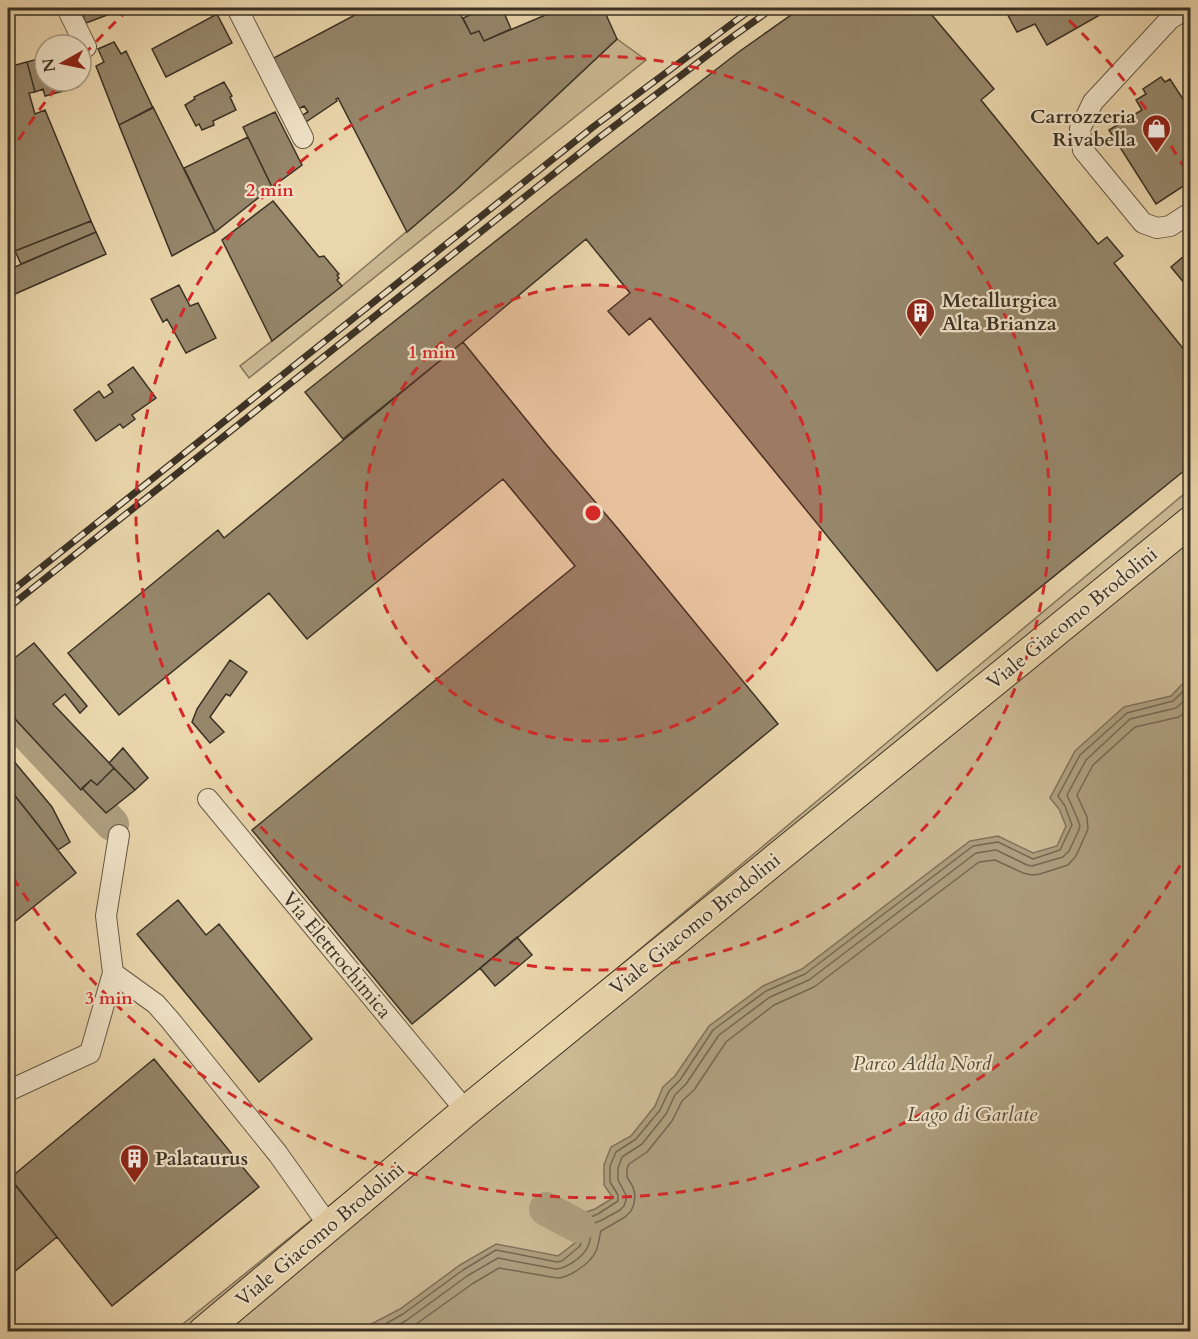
<svg xmlns="http://www.w3.org/2000/svg" width="1198" height="1339" viewBox="0 0 1198 1339" font-family="Cardo,serif">
<rect width="100%" height="100%" fill="#ead6ac"/>
<filter id="stains"><feTurbulence type="fractalNoise" baseFrequency=".00333" numOctaves="4"/><feColorMatrix values="0 0 0 0 .2 0 0 0 0 .09 0 0 0 0 .02 0 0 0 .5 -.17"/></filter>
<radialGradient id="worn" r=".72"><stop offset=".6" stop-color="#630" stop-opacity="0"/><stop offset="1" stop-color="#630" stop-opacity=".3"/></radialGradient>
<path fill="#ccba95" stroke="#83765d" stroke-width="1.5" d="M617,39L646,60L249,378L240,366L342,286L457,189Z
M1190,489V1331L173,1332L462,1098Z"/>
<path fill="#ae9e7e" stroke="#80725a" stroke-width="1.5" d="M1190,676V1331H358L400,1309L460,1265L496,1244L558,1256L576,1242L580,1214L595,1209L613,1198L604,1185V1165L611,1147L631,1136L655,1106L663,1087L675,1076L709,1026L763,986L802,969L970,841L998,836L1033,853L1057,846L1066,826L1059,809L1050,798L1075,751L1124,707L1171,696Z"/>
<g fill="none" stroke-linecap="round" stroke-linejoin="round">
<path stroke="#746852" stroke-width="1.5" d="M371,1332L403,1314L463,1270L496,1250L557,1262L562,1261L580,1246L586,1219L598,1214L618,1201V1195L610,1182V1166L616,1152L636,1139L660,1110L669,1091L680,1080L713,1030L766,991L805,974L973,846L998,842L1033,859L1060,850L1072,825L1065,806L1058,796L1080,755L1127,713L1173,701L1190,685
M386,1332L407,1320L467,1276L498,1258L556,1269C565,1269 583,1257 587,1248C591,1242 591,1232 592,1224L602,1220L620,1210L624,1206L626,1200V1195L618,1180V1168L622,1157L642,1144L666,1114L675,1095L686,1084L719,1035L770,997L809,980L976,853L996,850L1027,865L1032,866L1063,857L1069,851L1078,832L1080,826L1078,820L1067,795L1086,760L1130,719L1176,708L1190,696
M405,1332L472,1284L499,1268L557,1278C569,1278 591,1263 596,1251C599,1245 599,1237 601,1231L625,1217L631,1211L634,1204L635,1195L633,1187L627,1177V1169L629,1164L647,1152L672,1121L682,1101L694,1090L726,1042L774,1005L814,987L979,862L995,860L1023,873L1032,875L1040,874L1068,865L1076,856L1088,829L1087,817L1077,795L1093,765L1135,727L1179,717L1190,708"/>
<path stroke="#ae9e7e" stroke-width="34" d="M8,711L10,716L112,824
M546,1209L578,1226"/>
</g>
<path fill="#96876b" stroke="#3a3125" stroke-width="1.5" d="M80,8H113L115,12L86,23Z
M368,8H457L471,34L479,31L484,41L562,8H603L617,39L457,189L407,232L338,98L336,99L337,101L303,124L299,117L308,112L304,106L296,110L270,60Z
M471,8H502L511,29L484,41L479,31L471,34L463,18L472,14Z
M801,8H905L911,15L920,8H926L994,89L981,100L1098,244L1107,237L1123,256L1114,263L1190,357V466L937,671L650,318L629,335L608,311L630,293L586,239L463,342L343,439L305,392L559,191L740,51Z
M1004,8H1112L1047,45L1035,24L1017,32Z
M217,14L232,43L166,77L152,49Z
M114,42L121,54L126,51L153,108L119,125L96,66L104,62L98,49Z
M45,57V81H76L78,87L45,96L43,89L35,92L27,62Z
M27,62L35,92L29,93L35,114L45,110L91,221L15,251L8,232V67Z
M1161,77L1165,82L1170,79L1190,110V176L1183,182L1185,185L1156,204L1109,130L1142,110L1136,100L1146,94L1143,89Z
M224,82L232,96L230,97L236,110L213,121L214,125L202,130L199,124L196,126L185,105L195,99L194,97Z
M153,107L215,232L172,256L119,125Z
M275,112L302,165L272,187L243,127Z
M248,137L272,187L215,232L184,168Z
M273,201L319,257L324,256L339,274L337,275L339,278L337,280L342,286L272,341L222,240Z
M91,221L96,232L21,264L15,251Z
M96,232L106,254L8,297V270Z
M1190,251V290L1171,267Z
M179,285L190,306L198,303L216,338L186,353L167,319L163,322L151,299Z
M463,342L546,444L619,530L778,724L412,1024L252,830L575,566L503,479L307,639L269,593L119,715L68,653L218,530L224,538Z
M133,367L156,398L132,415L135,419L123,428L120,424L96,441L74,410L99,391L104,398L113,392L108,385Z
M34,643L87,706L80,713L65,694L53,704L114,768L97,785L91,780L81,790L16,720L8,704V663Z
M230,660L247,672L230,696L226,694L210,717L224,732L210,743L192,722L197,709Z
M123,748L148,778L135,790L109,763Z
M12,759L52,807L70,842L58,850L8,787V760Z
M114,768L135,790L106,813L82,788L91,780L97,785Z
M8,787L76,873L8,927Z
M178,900L206,935L219,924L312,1039L259,1082L137,934Z
M517,937L532,955L495,986L480,968Z
M154,1059L259,1187L112,1306L10,1178Z
M8,1176L57,1237L8,1277Z"/>
<g fill="none" stroke-linecap="round" stroke-linejoin="round">
<defs>
<path id="street" d="M67,8L86,47
M237,8L303,138
M1187,8L1170,19L1093,102L1080,129L1083,150L1143,223L1157,228L1170,226L1190,213
M208,799L466,1111
M113,973L156,1004L170,1020L278,1154L329,1226
M8,1091L90,1053L113,973L106,916L119,835"/>
<path id="primary" d="M203,1332L466,1111L1190,522"/>
</defs>
<use href="#street" stroke="#665a47" stroke-width="22"/>
<use href="#primary" stroke="#3a3125" stroke-width="32"/>
<use href="#street" stroke="#f1e4c9" stroke-width="20"/>
<use href="#primary" stroke="#ead6ac" stroke-width="30"/>
<defs>
<path id="rail" d="M8,594L593,127L753,8
M8,608L600,137L721,45L773,8"/>
</defs>
<use href="#rail" stroke="#3a3125" stroke-width="7"/>
<use href="#rail" stroke="#f1e4c9" stroke-width="4.5" stroke-dasharray="14" stroke-linecap="butt"/>
</g>
<circle cx="593" cy="513" r="228" fill="#d62828" fill-opacity=".12"/>
<g fill="none" stroke="#d62828" stroke-width="3" stroke-dasharray="10 8">
<circle cx="593" cy="513" r="228"/>
<circle cx="593" cy="513" r="457"/>
<path d="M1189 850A685 685 0 0 1 9 871M9 155A685 685 0 0 1 61 82M84 55A685 685 0 0 1 130 8M1056 8A685 685 0 0 1 1189 176"/>
</g>
<defs>
<symbol id="shop-pin" viewBox="-11 -11 22 30"><path d="M0 17L-7.5 6A9.5 9.5 0 1 1 7.5 6Z" fill="#8f2418" stroke="#f1e4c9"/><path d="M-5-2.5h2.3a2.7 3.5 0 0 1 5.4 0H5L5.5 6h-11ZM-1.5-2.5h3a1.5 2.3 0 0 0-3 0Z" fill="#fff"/></symbol>
<symbol id="building-pin" viewBox="-11 -11 22 30"><path d="M0 17L-7.5 6A9.5 9.5 0 1 1 7.5 6Z" fill="#8f2418" stroke="#f1e4c9"/><path d="M-4-6H4V6H1V3H-1V6H-4ZM-2.5-4.3h1.7v1.8h-1.7ZM.8-4.3h1.7v1.8H.8ZM-2.5-1h1.7V.8h-1.7ZM.8-1h1.7V.8H.8Z" fill="#fff"/></symbol>
</defs>
<g fill-rule="evenodd">
<use href="#shop-pin" x="1140" y="112" width="33" height="45"/>
<use href="#building-pin" x="904" y="296" width="33" height="45"/>
<use href="#building-pin" x="118" y="1142" width="33" height="45"/>
</g>
<g text-anchor="middle" dominant-baseline="central" stroke-width="4.5" stroke-linejoin="round" paint-order="stroke">
<g font-size="20" font-weight="bold" fill="#3a3125" stroke="#f1e4c9" text-anchor="start">
<text x="1136" y="116" text-anchor="end">Carrozzeria<tspan x="1136" dy="23">Rivabella</tspan></text>
<text x="942" y="300">Metallurgica<tspan x="942" dy="23">Alta Brianza</tspan></text>
<text x="155" y="1158">Palataurus</text>
</g>
<g font-size="20" fill="#3a3125" stroke="#f1e4c9">
<text transform="translate(1072 618) rotate(-39)">Viale Giacomo Brodolini</text>
<text transform="translate(695 924) rotate(-39)">Viale Giacomo Brodolini</text>
<text transform="translate(337 955) rotate(50)">Via Elettrochimica</text>
<text transform="translate(320 1234) rotate(-40)">Viale Giacomo Brodolini</text>
</g>
<g font-size="20" font-style="italic" fill="#574c3b" stroke="#f1e4c9">
<text x="922" y="1063">Parco Adda Nord</text>
</g>
<g font-size="21" font-style="italic" fill="#574c3b" stroke="#f1e4c9">
<text x="972" y="1114">Lago di Garlate</text>
</g>
</g>
<circle cx="593" cy="513" r="9" fill="#d62828" stroke="#f1e4c9" stroke-width="3"/>
<g font-size="18" text-anchor="middle" font-weight="bold" fill="#d62828" stroke="#f1e4c9" stroke-width="4.5" stroke-linejoin="round" paint-order="stroke">
<text x="270" y="196">2 min</text>
<text x="432" y="358">1 min</text>
<text x="109" y="1004">3 min</text>
</g>
<rect width="1198" height="1339" fill="none" stroke="#ead6ac" stroke-width="30"/>
<rect x="9" y="9" width="1180" height="1321" fill="none" stroke="#3a3125" stroke-width="3"/>
<rect x="15" y="15" width="1168" height="1309" fill="none" stroke="#3a3125" stroke-width="1.5"/>
<g transform="translate(63 63) rotate(261)"><circle r="28" fill="#f1e4c9" stroke="#a89c87" stroke-width="1.5"/>
<path d="M0-4.5L10 22L0 15L-10 22Z" fill="#8f2418"/>
<text y="-9" font-size="16" font-weight="bold" text-anchor="middle" fill="#3a3125">N</text>
</g>
<rect width="100%" height="100%" filter="url(#stains)"/>
<rect width="100%" height="100%" fill="url(#worn)"/>
</svg>
